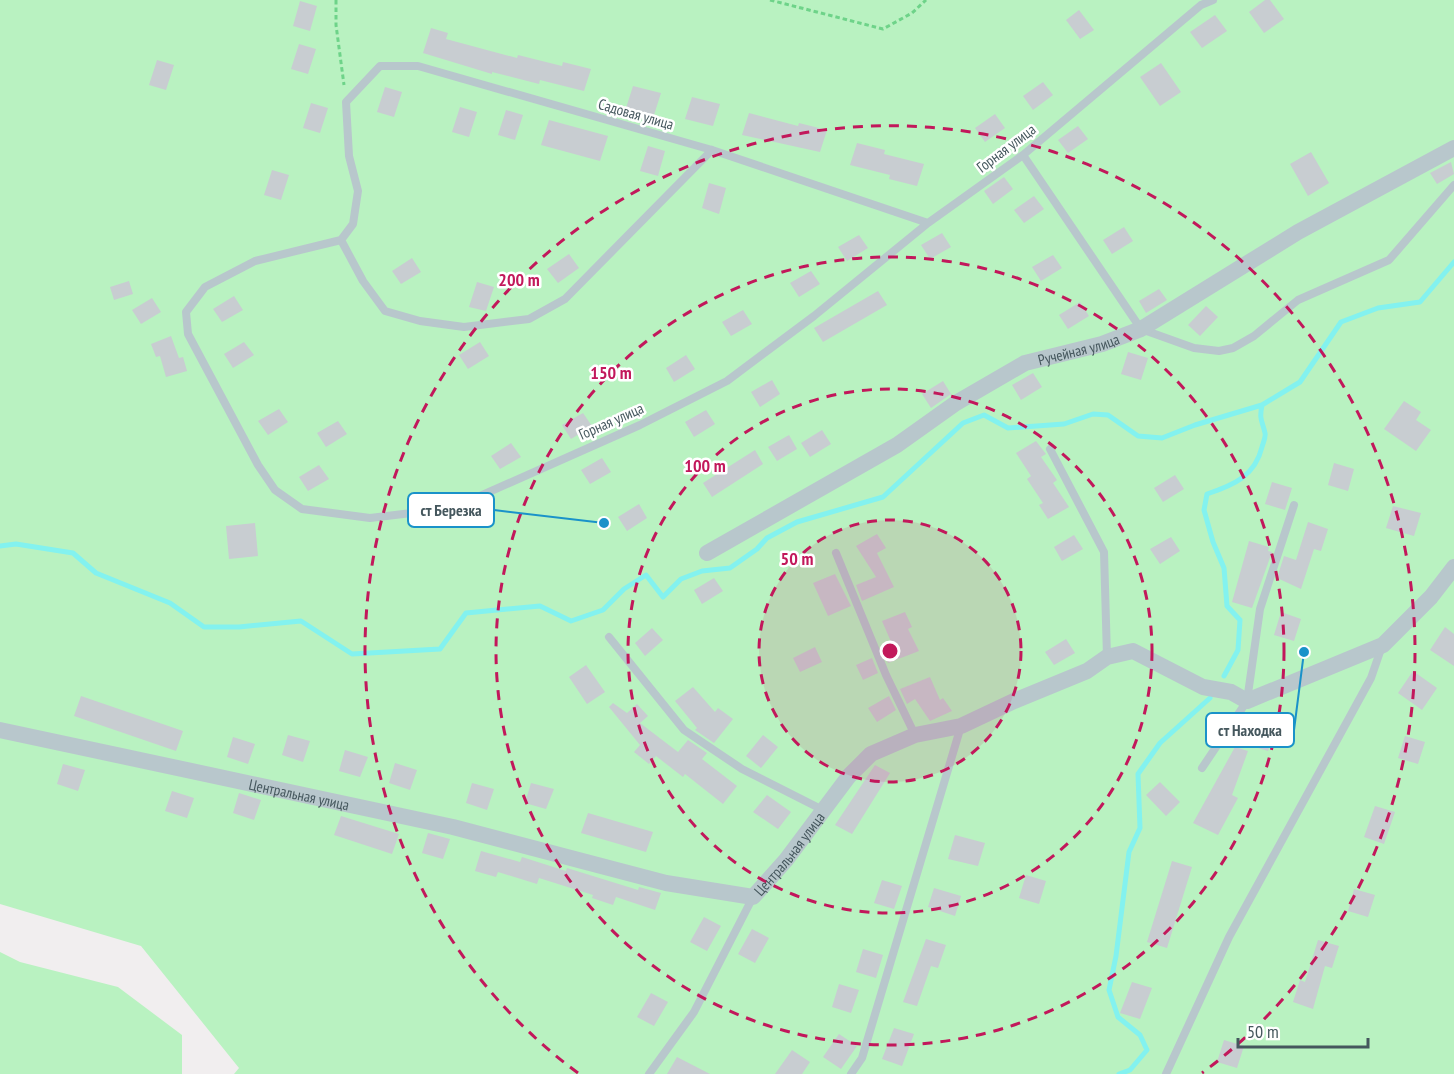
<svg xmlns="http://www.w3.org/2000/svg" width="1454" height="1074" viewBox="0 0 1454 1074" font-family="'PT Sans Narrow',sans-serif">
<rect width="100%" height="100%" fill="#f1eeef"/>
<path fill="#b9f2c1" d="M0,0H1454V1074H234L239,1068L141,946L0,904Z
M0,952L20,962L118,987L182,1035V1074H0Z"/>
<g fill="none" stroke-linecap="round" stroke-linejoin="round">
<path stroke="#83f2ef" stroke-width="5" d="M0,546L16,544L73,553L96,573L170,603L204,627H239L301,621L352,654L440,649L466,613L540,606L571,621L603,610L624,589L646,575L663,597L681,579L702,571L730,568L757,549L767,538L797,522L883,497L963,423L984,415L1008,428L1064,424L1093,414L1108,415L1138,436L1162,438L1195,425L1262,405
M1224,676L1238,650L1240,620L1227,606L1224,568L1213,542L1204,510L1207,494C1234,485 1255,476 1262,447C1263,443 1266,437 1265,433C1262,420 1259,420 1262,405L1300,382L1341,322L1378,308L1420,302L1454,262
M1119,1074L1130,1070L1147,1050L1140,1035L1118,1017L1109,990L1116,956L1129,852L1140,828L1138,774L1160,743L1210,698"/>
</g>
<path fill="#c8cdd1" d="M1265,0H1270L1284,19L1264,33L1249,12Z
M300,1L317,6L310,31L293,26Z
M1079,10L1094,30L1080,39L1066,20Z
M1215,15L1227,31L1202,48L1190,32Z
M431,28L448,33L446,39L517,58L518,55L562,66L563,62L591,69L584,91L540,80L539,84L492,72V74L423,53Z
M299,44L316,49L308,74L291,69Z
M157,60L174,65L166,90L149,85Z
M1161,63L1181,92L1160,106L1140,77Z
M1043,82L1053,95L1033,110L1023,96Z
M633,86L661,93L654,115L626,108Z
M385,87L402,92L394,117L377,112Z
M692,97L720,104L713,126L685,119Z
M311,103L328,108L320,133L303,128Z
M460,107L477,112L469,137L452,132Z
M506,110L523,115L515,140L498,135Z
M749,113L798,126L799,123L827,130L820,152L742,135Z
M995,114L1005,128L985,142L975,128Z
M549,120L608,136L600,161L541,145Z
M1078,126L1088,139L1068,153L1058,140Z
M857,143L885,150L884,154L924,164L917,186L889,179L890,175L850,165Z
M648,146L665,151L658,176L640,171Z
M1311,152L1329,183L1308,196L1290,164Z
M1451,162L1454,174L1437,184L1430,173Z
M272,170L289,175L281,200L264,195Z
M1004,177L1013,189L993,204L984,191Z
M709,183L726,188L719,214L702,208Z
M1034,196L1044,209L1024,223L1014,210Z
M1124,227L1133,241L1112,254L1103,240Z
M942,233L951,247L930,259L921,245Z
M859,235L868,248L847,261L838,247Z
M569,254L579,268L558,283L547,269Z
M1053,255L1062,268L1041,281L1032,267Z
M412,258L421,272L401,284L392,271Z
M811,271L820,284L799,297L790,283Z
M129,281L133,294L114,300L110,287Z
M477,282L494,287L486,311L469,307Z
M1159,289L1167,300L1146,313L1139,301Z
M878,291L887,305L823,342L814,328Z
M234,296L243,310L222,322L213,309Z
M152,298L161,312L141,324L132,310Z
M1080,302L1089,316L1068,329L1059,315Z
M1206,306L1218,317L1200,336L1188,325Z
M743,310L752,324L731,336L722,322Z
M171,336L179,358L183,357L187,371L166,377L160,356L156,357L151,344Z
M244,342L254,355L233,368L224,354Z
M480,342L489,356L468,369L459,355Z
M1128,352L1148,358L1141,380L1121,374Z
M686,355L695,369L674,382L666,368Z
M1033,373L1042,387L1021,400L1012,385Z
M772,380L780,394L760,407L751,392Z
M943,381L951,394L931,408L922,394Z
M1404,401L1421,412L1416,420L1431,430L1416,451L1384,429Z
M279,409L288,422L268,435L258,421Z
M706,410L715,424L694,437L685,422Z
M583,413L592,426L571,439L562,425Z
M338,421L347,434L326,447L317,433Z
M822,430L831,444L810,457L801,443Z
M789,435L797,449L777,461L768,447Z
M1036,441L1046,454L1041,457L1057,480L1053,483L1069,507L1048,519L1039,505L1043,503L1027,479L1031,476L1016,453Z
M511,443L521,457L500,469L491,456Z
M755,450L763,464L712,497L703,483Z
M602,458L611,472L590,484L581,470Z
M1334,463L1354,469L1348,491L1328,485Z
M319,465L329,479L308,491L299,477Z
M1175,475L1184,489L1163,502L1154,488Z
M1272,482L1292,488L1285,510L1265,504Z
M639,504L647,518L627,531L618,517Z
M1393,506L1421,513L1414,536L1386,528Z
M1308,522L1328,529L1321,551L1314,549L1301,589L1277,578L1284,556L1296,560Z
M255,523L258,556L229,559L226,526Z
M877,534L886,548L877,553L894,587L862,601L856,585L876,577L856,546Z
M1074,535L1083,549L1062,561L1054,547Z
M1171,537L1180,551L1160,564L1150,549Z
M1249,541L1269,547L1268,551L1272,552L1252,608L1232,602Z
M835,574L851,606L828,616L813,583Z
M714,578L723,591L702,604L694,590Z
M905,612L912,627L908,629L919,651L888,663L883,652L891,649L889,645L892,644L882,621Z
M1281,612L1301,619L1294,641L1274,635Z
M1445,627L1454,634V666L1430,650Z
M652,628L663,640L645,656L635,643Z
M1066,639L1075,653L1054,665L1045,652Z
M815,647L822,662L800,672L793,658Z
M872,658L878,673L863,680L856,665Z
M586,665L605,692L587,704L569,677Z
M1413,671L1437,688L1422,710L1398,693Z
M930,677L940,700L943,698L952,711L930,721L915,699L907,704L900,689Z
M693,687L715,712L718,708L733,719L714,743L695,730L697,728L675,701Z
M81,696L183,731L176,751L74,716Z
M889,696L896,710L877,722L868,708Z
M613,703L627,713L637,704L648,716L640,723L678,752L688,740L707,753L702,759L737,786L723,804L685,774L683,777L656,756L649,764L634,752L640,745L609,707Z
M1259,714L1280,720L1268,751L1248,745Z
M288,735L310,741L303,762L282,755Z
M763,735L778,747L761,768L746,756Z
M1405,736L1425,742L1418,764L1398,758Z
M233,737L255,744L248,764L227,757Z
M1235,747L1248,751L1232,795L1238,798L1218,835L1193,823Z
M345,750L368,757L360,777L339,771Z
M395,763L417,770L410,790L389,783Z
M63,764L85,770L78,791L57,784Z
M875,765L890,773L852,834L835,825Z
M1160,782L1180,802L1166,816L1146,795Z
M472,783L494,789L487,810L466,803Z
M531,783L554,789L546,809L525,803Z
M172,791L194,798L187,818L165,811Z
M239,793L261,800L254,820L233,813Z
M767,795L791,812L778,829L753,812Z
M1375,806L1395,812L1384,844L1364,837Z
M588,813L653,832L646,852L581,833Z
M341,816L399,834L392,854L334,835Z
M428,833L450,839L443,859L422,853Z
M955,835L985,843L978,866L948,859Z
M481,851L520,862L522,857L566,871L567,868L638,890L639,887L661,893L655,910L616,897L613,905L592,898L593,895L539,878L537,884L498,872L496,877L475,871Z
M1172,861L1192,867L1167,948L1147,942Z
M1026,875L1046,881L1039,904L1019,898Z
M882,880L902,886L894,909L874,903Z
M934,888L961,896L955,916L928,907Z
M1354,889L1375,895L1368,917L1348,911Z
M704,917L721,926L707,951L690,942Z
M752,929L769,938L755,963L738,954Z
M926,939L946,945L938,968L931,966L917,1006L903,1002Z
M1318,940L1339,946L1332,968L1325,966L1313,1009L1293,1002L1300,980L1305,982Z
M863,949L883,955L876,978L856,972Z
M1132,982L1152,988L1140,1019L1120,1013Z
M839,984L859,990L851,1013L832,1007Z
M651,993L668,1002L654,1026L637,1017Z
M894,1028L914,1034L902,1066L882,1059Z
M839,1034L857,1046L841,1069L823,1057Z
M1224,1040L1244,1046L1237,1068L1217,1062Z
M792,1050L810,1062L802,1074H775Z
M677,1057L710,1074H667Z"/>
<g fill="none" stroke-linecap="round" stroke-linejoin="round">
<path stroke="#6ed389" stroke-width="3" stroke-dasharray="4.5 3" stroke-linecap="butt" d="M336,0V25L344,85
M770,0L883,29L912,13L926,0"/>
<path stroke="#b8c7cc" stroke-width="8" d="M712,150L565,299L529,319L464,327L420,321L385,311L363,281L341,240L353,224L358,191L349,156L346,102L380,66H418L712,150L928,223
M1023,155L1141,329L1194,348L1219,351L1233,348L1254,336L1298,300L1389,260L1454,185
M341,240L255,261L205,287L186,312L188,334L258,465L275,490L302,509L370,518L453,508L640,425L727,381L814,316L928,223L1023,155L1201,5L1213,0
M1050,449L1104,552L1107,657
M836,553L886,675L915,735
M609,637L684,730L742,769L823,810
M1202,768L1247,701L1260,609L1294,505
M649,1074L694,1012L753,897
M851,1074L862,1058L961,726
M1166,1074L1229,937L1371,678L1382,646"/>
<g stroke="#b8c7cc" stroke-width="16">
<path id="s1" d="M707,553L897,445L956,403L1025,363L1102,344L1141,329L1298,232L1454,148"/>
<path id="s2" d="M0,730L453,827L666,883L753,897L786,860L849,776L871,754L915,735L961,726L1014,701L1087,671L1107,657L1133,651L1203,687L1231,692L1247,701L1383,645L1431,597L1454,567"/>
</g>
</g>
<circle cx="890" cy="651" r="131" fill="#c2185b" fill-opacity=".12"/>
<g fill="none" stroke="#c2185b" stroke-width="3" stroke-dasharray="10 8">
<circle cx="890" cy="651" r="131"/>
<circle cx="890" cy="651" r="262"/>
<circle cx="890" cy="651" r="394"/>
<path d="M578 1073A525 525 0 1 1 1202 1073"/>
</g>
<g text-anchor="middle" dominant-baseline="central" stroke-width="5" stroke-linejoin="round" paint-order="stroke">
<g font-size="15" fill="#45575d" stroke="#fff">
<text transform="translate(636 114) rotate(16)">Садовая улица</text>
<text transform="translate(1006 148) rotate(-37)">Горная улица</text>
<text stroke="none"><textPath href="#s1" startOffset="426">Ручейная улица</textPath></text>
<text transform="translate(611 421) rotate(-24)">Горная улица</text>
<text stroke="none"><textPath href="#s2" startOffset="306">Центральная улица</textPath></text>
<text stroke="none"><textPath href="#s2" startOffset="828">Центральная улица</textPath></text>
</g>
</g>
<circle cx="890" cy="651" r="9" fill="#c2185b" stroke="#fff" stroke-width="3"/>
<g font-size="18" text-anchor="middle" font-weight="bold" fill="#c2185b" stroke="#fff" stroke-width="5" stroke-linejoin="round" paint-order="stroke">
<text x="519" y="286">200 m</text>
<text x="611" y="379">150 m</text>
<text x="705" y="472">100 m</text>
<text x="797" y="565">50 m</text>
</g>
<path fill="none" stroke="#1a92c9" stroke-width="2" d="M604 523L494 510M1304 652L1294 730"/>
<g fill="#1a92c9" stroke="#fff" stroke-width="2">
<circle cx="604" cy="523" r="6"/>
<circle cx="1304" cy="652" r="6"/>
</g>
<g fill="#fff" stroke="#1a92c9" stroke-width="2">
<rect x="408" y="493" width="86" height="34" rx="6"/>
<rect x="1206" y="713" width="88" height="34" rx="6"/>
</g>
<g font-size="16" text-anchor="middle" font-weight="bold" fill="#45575d">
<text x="451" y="516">ст Березка</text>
<text x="1250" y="736">ст Находка</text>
</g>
<path d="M1238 1038v9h130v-9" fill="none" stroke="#45575d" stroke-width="3"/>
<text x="1247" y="1038" font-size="18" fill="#45575d" stroke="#ffffff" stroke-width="4.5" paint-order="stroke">50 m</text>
</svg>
